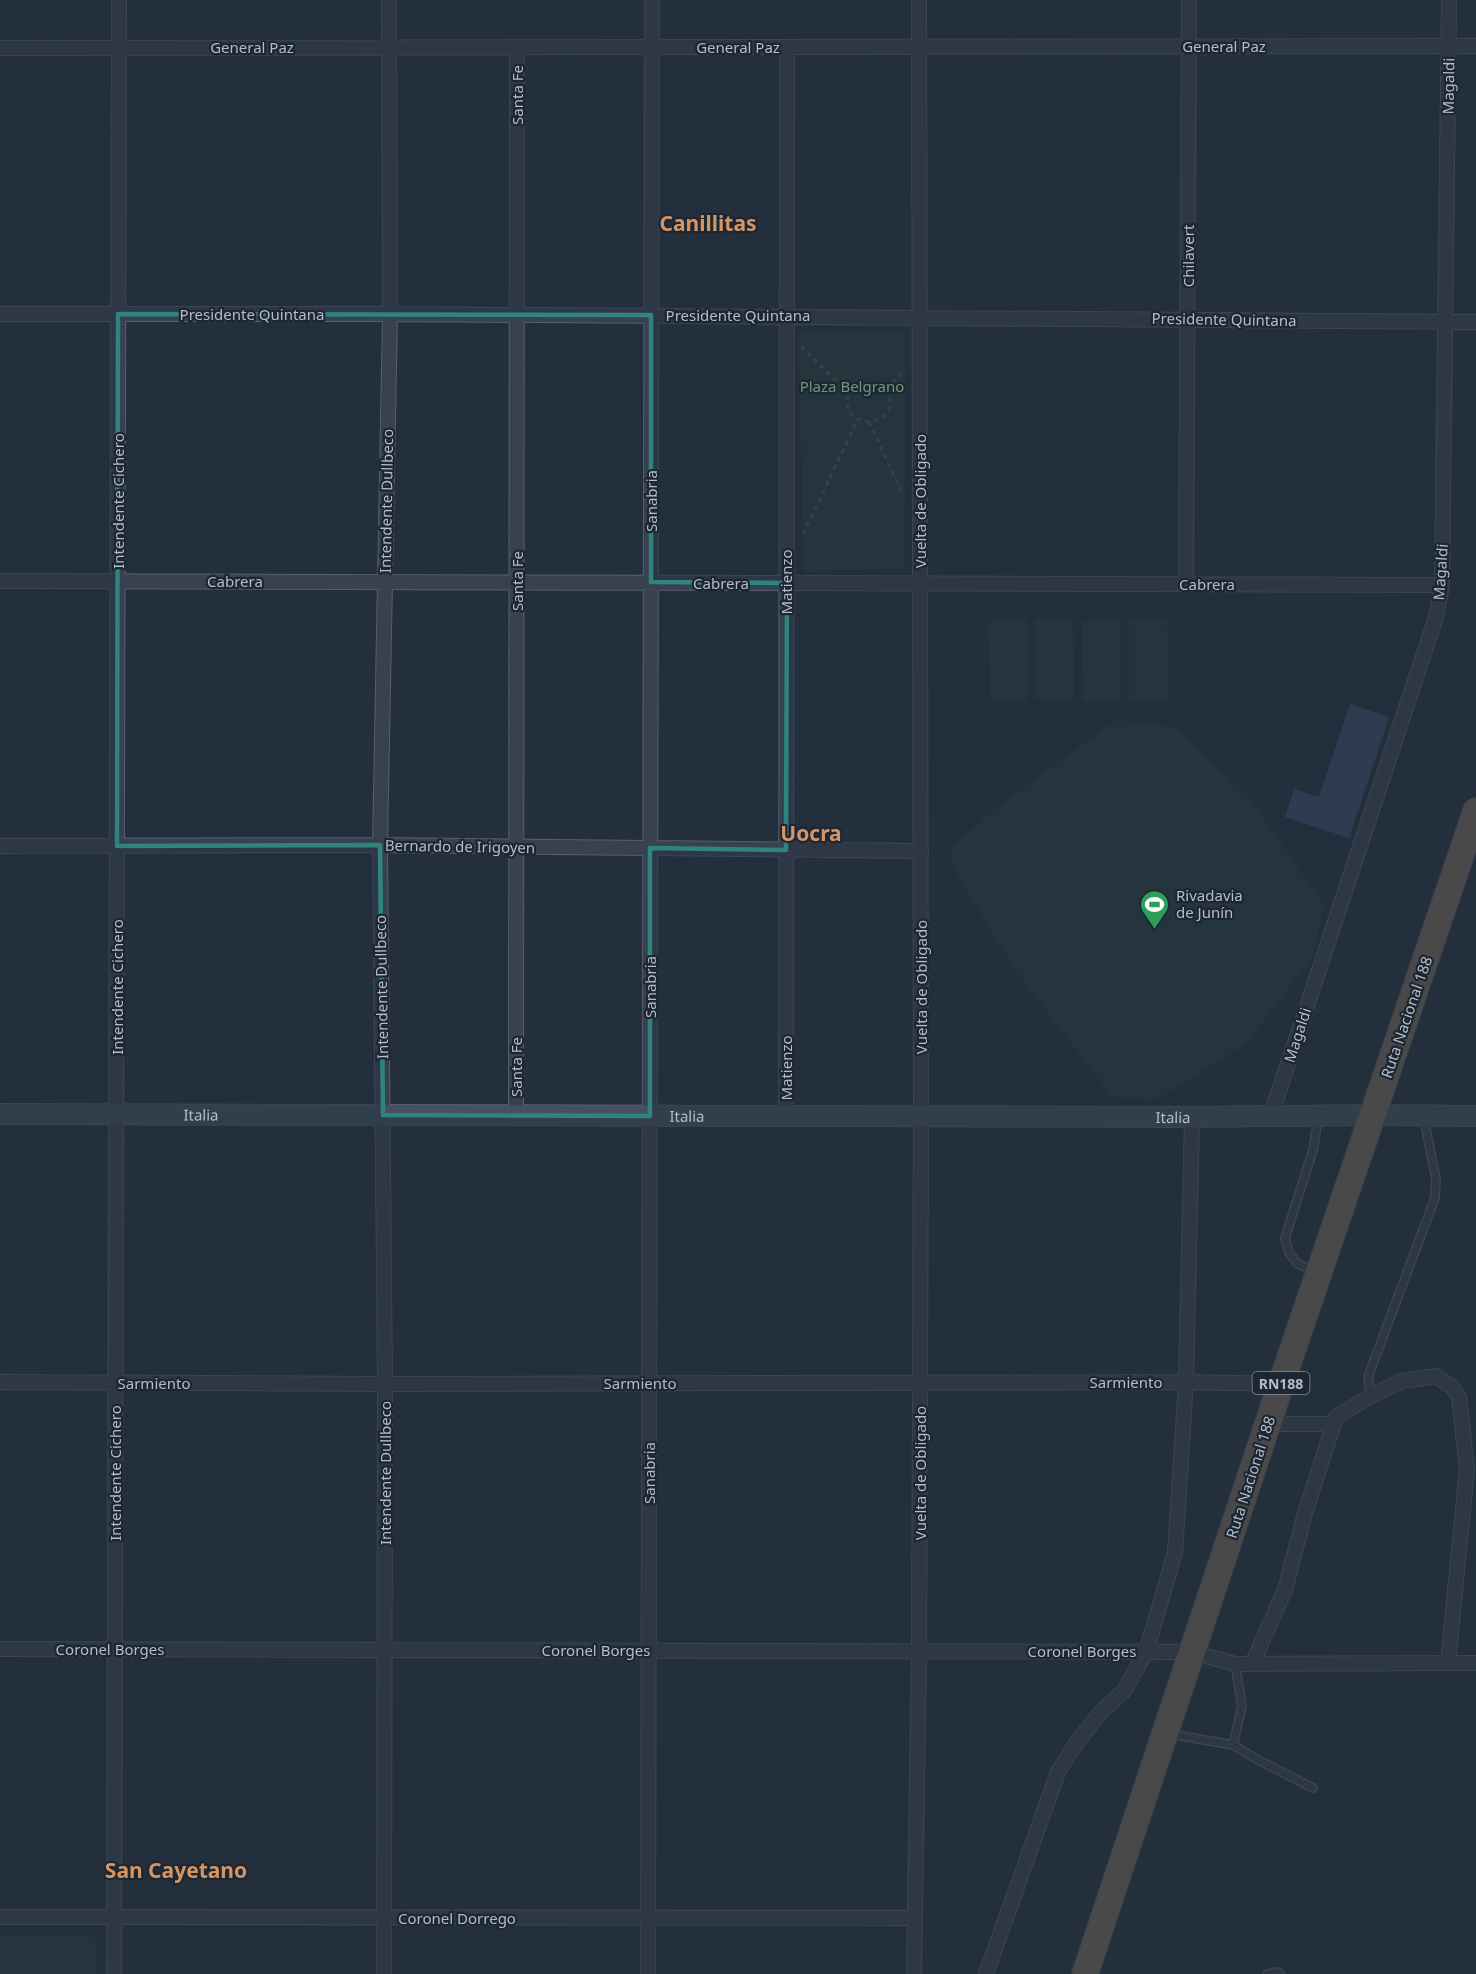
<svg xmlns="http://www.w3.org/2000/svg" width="1476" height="1974" viewBox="0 0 1476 1974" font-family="'Noto Sans',sans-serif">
<rect width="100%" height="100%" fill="#242f3e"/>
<path fill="#263c3f" d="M905,332L904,569L804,572L798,333Z
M1073,619L1074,699H1035V620Z
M1028,620V700L990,701L989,621Z
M1167,620L1168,700L1129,701V621Z
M1082,621H1121V701H1083Z
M1116,720L1174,727L1249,797L1324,905L1314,955L1246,1044L1157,1099L1112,1097L1016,971L955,871L950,850L991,812Z
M0,1935L97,1937V1974H0Z"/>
<path fill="#394c67" d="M1350,704L1389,717L1349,838L1285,817L1294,789L1319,797Z"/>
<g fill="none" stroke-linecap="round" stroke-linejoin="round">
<defs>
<path id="lane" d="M1315,1271L1298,1264L1289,1253L1285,1238L1313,1150L1318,1119
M1371,1396L1368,1377L1435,1198L1436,1179L1424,1119
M1235,1664L1242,1706L1233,1745L1260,1761L1313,1788
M1171,1734L1233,1745
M1267,1974L1277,1972L1280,1974"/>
<path id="street" d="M0,48L1476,46
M0,314H390L1476,322
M0,581L1442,585
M1186,584L1189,0
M0,846L380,845L921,851
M516,1116L517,47
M786,1117L787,47
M1270,1118L1436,617L1442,585L1449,0
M0,1382L385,1384L1186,1382L1281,1384
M1267,1424H1333
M0,1649L1191,1652L1235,1664L1476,1663
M1252,1664L1285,1590L1305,1513L1336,1417L1371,1396L1402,1381L1436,1376L1452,1387L1459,1397L1467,1469L1448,1663
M0,1917L914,1918
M114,1974L119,0
M384,1974L385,1384L380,845L390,314L389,0
M648,1974L652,0
M914,1974L919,1651L921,1117L919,0
M986,1974L1058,1772L1077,1742L1102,1711L1124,1691L1146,1652L1175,1553L1186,1382L1192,1117"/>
<g id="secondary">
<path id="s1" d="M0,1114L1192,1117L1373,1115L1476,1116"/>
</g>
<path id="highway" d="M1085,1974L1281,1384L1476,811"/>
</defs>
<use href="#lane" stroke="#565f6c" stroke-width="10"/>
<use href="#street" stroke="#565f6c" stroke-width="16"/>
<use href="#secondary" stroke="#565f6c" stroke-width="22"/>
<use href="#highway" stroke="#434c59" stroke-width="28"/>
<path stroke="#44595c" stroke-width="3" stroke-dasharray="4.5 4.5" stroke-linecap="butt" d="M801,346L848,393
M852,387C826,435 914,430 884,386
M886,389L904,371
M869,422L904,497
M803,534L858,419"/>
<use href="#lane" stroke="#38414e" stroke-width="7"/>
<use href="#street" stroke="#38414e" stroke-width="14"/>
<use href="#secondary" stroke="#465061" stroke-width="20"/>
<use href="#highway" stroke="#746855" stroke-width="26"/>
</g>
<path d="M0 0H1476V1974H0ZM118,314L651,315V582L787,583L786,850L650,848V1116L383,1115L380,845L117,846Z" fill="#242f3e" fill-opacity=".55" fill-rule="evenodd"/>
<path fill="none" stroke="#308480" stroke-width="4.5" stroke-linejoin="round" d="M118,314L651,315V582L787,583L786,850L650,848V1116L383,1115L380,845L117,846Z"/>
<defs>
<symbol id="stadium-pin" viewBox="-11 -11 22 30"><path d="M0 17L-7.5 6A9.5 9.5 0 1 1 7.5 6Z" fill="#2e9e5b" stroke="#1d2633"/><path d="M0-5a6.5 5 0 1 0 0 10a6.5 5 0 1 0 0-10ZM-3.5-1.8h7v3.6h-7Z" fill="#fff"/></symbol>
</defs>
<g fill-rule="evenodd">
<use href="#stadium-pin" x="1138" y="888" width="33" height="45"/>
</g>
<g text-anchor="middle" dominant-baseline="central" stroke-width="4.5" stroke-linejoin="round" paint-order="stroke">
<rect fill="#1d2633" stroke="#878f9c" stroke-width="1.5" x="1252.5" y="1372" width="57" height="22" rx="4.5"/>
<g font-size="14" font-weight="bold" fill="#b4bcc9">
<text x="1281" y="1383">RN188</text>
</g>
<g font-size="15" fill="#b4bcc9" stroke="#1d2633">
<text x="1224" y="46">General Paz</text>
<text x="252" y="47">General Paz</text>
<text x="738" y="47">General Paz</text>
<text transform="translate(1448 86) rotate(-89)">Magaldi</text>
<text transform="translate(517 95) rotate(-90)">Santa Fe</text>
<text transform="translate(1188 256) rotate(-90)">Chilavert</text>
<text x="252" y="314">Presidente Quintana</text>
<text x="738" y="315">Presidente Quintana</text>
<text transform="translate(1224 319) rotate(1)">Presidente Quintana</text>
<text transform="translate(118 501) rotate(-90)">Intendente Cichero</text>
<text transform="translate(386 501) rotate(-89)">Intendente Dullbeco</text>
<text transform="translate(651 501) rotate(-90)">Sanabria</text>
<text transform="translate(920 501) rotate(-90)">Vuelta de Obligado</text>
<text transform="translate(1440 572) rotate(-86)">Magaldi</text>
<text x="235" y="581">Cabrera</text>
<text transform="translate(517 581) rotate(-90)">Santa Fe</text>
<text transform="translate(786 582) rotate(-90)">Matienzo</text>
<text x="721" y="583">Cabrera</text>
<text x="1207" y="584">Cabrera</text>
<text transform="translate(460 846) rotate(1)">Bernardo de Irigoyen</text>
<text transform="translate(117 987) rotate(-90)">Intendente Cichero</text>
<text transform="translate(381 987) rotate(-91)">Intendente Dullbeco</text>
<text transform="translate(650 987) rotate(-90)">Sanabria</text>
<text transform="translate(921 987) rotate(-90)">Vuelta de Obligado</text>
<text transform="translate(1406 1017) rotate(-71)">Ruta Nacional 188</text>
<text transform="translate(1297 1035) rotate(-72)">Magaldi</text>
<text transform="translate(516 1067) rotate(-90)">Santa Fe</text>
<text transform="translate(786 1068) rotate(-90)">Matienzo</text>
<text stroke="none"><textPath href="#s1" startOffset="201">Italia</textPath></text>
<text stroke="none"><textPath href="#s1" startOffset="687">Italia</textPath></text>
<text stroke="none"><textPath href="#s1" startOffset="1173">Italia</textPath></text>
<text x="1126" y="1382">Sarmiento</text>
<text x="154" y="1383">Sarmiento</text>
<text x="640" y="1383">Sarmiento</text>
<text transform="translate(115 1473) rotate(-90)">Intendente Cichero</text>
<text transform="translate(385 1473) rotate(-90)">Intendente Dullbeco</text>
<text transform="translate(649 1473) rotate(-90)">Sanabria</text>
<text transform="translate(920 1473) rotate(-90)">Vuelta de Obligado</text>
<text transform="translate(1250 1477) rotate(-72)">Ruta Nacional 188</text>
<text x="110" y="1649">Coronel Borges</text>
<text x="596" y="1650">Coronel Borges</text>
<text x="1082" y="1651">Coronel Borges</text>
<text x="457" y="1918">Coronel Dorrego</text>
</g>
<g font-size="15" fill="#6b9a76" stroke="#1d2633">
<text x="852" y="386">Plaza Belgrano</text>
</g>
<g font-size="15" fill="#b4bcc9" stroke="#1d2633" text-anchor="start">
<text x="1176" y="895">Rivadavia<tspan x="1176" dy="17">de Junín</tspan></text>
</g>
<g font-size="21" font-weight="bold" fill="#d59563" stroke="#1d2633">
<text x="708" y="223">Canillitas</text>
<text x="811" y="833">Uocra</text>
<text x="176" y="1870">San Cayetano</text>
</g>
</g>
</svg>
